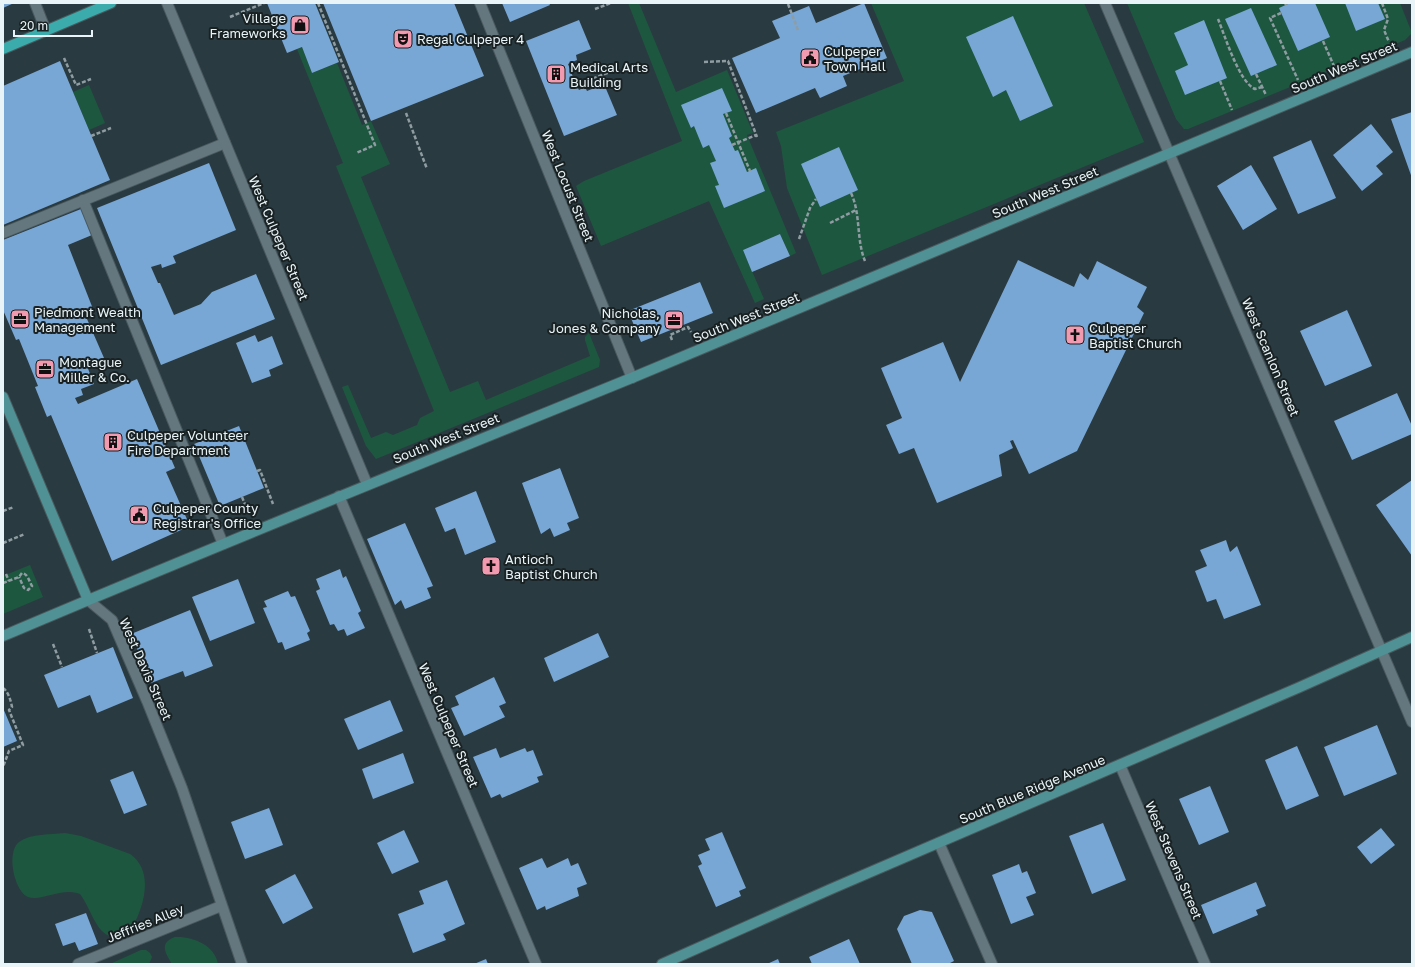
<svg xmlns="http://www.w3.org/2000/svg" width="1415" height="967" viewBox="0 0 1415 967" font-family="'Golos Text',sans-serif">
<rect width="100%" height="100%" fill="#293b41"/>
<path fill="#1e5740" d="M628,3H639L676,92L727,70L753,133L747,135L796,253L790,256L780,234L743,250L764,299L755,303L709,201L601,246L576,186L584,181L682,141Z
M871,3H1084L1144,142L822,275L787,188L781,146L776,132L904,81Z
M1127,3H1400L1412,33L1405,40L1188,129H1184L1176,119Z
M302,47L312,73L337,63L362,125L371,121L390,164L361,177L450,392L478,381L486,400L590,356L585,340V337L589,333L600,360L599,367L376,459L366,446L342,387L348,385L371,438L386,432L393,435L417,425L420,418L434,411L336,166L343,163L297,49Z
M89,85L105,123L89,130L73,92Z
M30,565L43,597L3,614V576Z
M65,833L81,836L130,854C156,872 143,911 129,933C98,949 94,912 80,894C60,887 42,902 28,897C14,891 6,852 19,842C32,833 50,835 65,833Z
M175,937C192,936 215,945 218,964H172C165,952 159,943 175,937Z
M141,950H146L150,953L152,957L149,964H110Z"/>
<path fill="#78a6d5" d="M3,3H14L3,8Z
M267,3H315L339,62L312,73L302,47L287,53Z
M323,3H454L484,76L371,121Z
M502,3H549L550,5L510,22Z
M864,3L887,58L843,76L847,86L820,98L815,88L756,113L732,58L780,38L772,21L809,6L816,23Z
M1290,3H1315L1330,37L1298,51L1279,8Z
M1345,3H1378L1385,19L1356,31Z
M1251,8L1277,65L1251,76L1225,19Z
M1013,16L1053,106L1020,121L1006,90L993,97L966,37Z
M579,20L591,49L576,55L577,60L568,64L576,85L579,90L585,87L587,91L604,84L617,115L564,136L526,41Z
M1204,20L1227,78L1185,95L1175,71L1188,65L1174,33Z
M60,61L110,180L3,225V86Z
M722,88L732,111L723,114L732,136L729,138L735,151L738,150L747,172L756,168L765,191L724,208L715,186L719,185L710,163L716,161L709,145L703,148L694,126L691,128L681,105Z
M1412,112V178L1391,119Z
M1371,124L1393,152L1376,166L1383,174L1362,191L1333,155Z
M1311,140L1336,198L1298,214L1273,157Z
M839,147L858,190L820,207L801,164Z
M209,163L236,230L173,256L176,263L162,268L161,264L151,267L158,283H160L174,315L201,304L212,292L256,274L275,319L161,365L97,208Z
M1251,165L1277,209L1243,230L1217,186Z
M81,209L92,235L68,245L93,309L84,312L104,358L87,366L94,384L81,389L83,395L75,398L78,404L137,379L175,468L166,472L190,526L112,561L51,415L47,417L35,387L38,386L19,339L16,340L3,310V240Z
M780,234L790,256L752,272L743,250Z
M1018,260L1074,287L1080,273L1088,280L1097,261L1147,287L1137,307L1144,313L1077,451L1029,474L1013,440L1010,441L1013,448L999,455L1002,476L937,503L914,448L899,454L886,425L902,418L881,368L943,342L960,382Z
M700,282L713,313L641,342L628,311Z
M1347,310L1372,366L1325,386L1300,331Z
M255,335L258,342L272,336L283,364L269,370L271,376L252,383L236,343Z
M1397,393L1412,426V434L1352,460L1334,421Z
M239,426L264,488L220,506L194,444Z
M560,468L579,518L567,523L570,530L554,537L550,528L541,534L522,483Z
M1412,480V556L1376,505Z
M476,491L496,542L465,555L455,528L445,532L435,508Z
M405,523L433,586L427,588L431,598L405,609L401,600L395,605L367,539Z
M1226,540L1230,552L1237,546L1261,605L1224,619L1216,599L1207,602L1195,571L1207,566L1200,550Z
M340,569L343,578L346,576L361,611L358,613L365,628L347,636L344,629L338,631L334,624L330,625L316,591L320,589L316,579Z
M238,579L255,623L210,641L192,597Z
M288,591L291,597L295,596L310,631L307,633L310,640L285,650L282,642L278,643L263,608L267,607L264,601Z
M190,610L213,666L185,677L183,671L151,683L131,634Z
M598,633L609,657L554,682L544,658Z
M113,647L133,698L97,713L90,695L58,708L44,675Z
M494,677L506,703L499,706L505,717L464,736L451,708L459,705L455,696Z
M390,700L403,731L358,750L344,719Z
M3,708L17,741L3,747Z
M1377,725L1397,774L1344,796L1324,747Z
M1297,746L1319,796L1286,810L1265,760Z
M496,748L500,758L525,748L527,752L533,750L543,775L537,777L539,782L502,798L500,794L491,798L473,757Z
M403,753L414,783L373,799L362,769Z
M133,771L147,805L124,814L110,780Z
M1210,786L1229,832L1199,845L1179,799Z
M269,808L283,845L245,859L231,822Z
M1103,823L1126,880L1092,894L1069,836Z
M1381,828L1395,845L1371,864L1357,847Z
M404,830L419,862L392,874L377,843Z
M722,832L746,888L739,891L741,896L716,907L698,866L702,864L698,855L710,850L705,839Z
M542,858L547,868L568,858L571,866L578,863L587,884L577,888L579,896L546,910L545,906L537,910L519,868Z
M1019,864L1022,873L1027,871L1036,893L1026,897L1034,915L1011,924L992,875Z
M295,874L313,908L283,924L265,890Z
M447,880L465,924L443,934L446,940L413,953L398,914L424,904L419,891Z
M1256,882L1266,906L1256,910L1258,915L1213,934L1201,905Z
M920,910L932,912L954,961L948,964H912L897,929L904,916Z
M86,913L98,944L79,951L75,942L63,946L55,924Z
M849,939L860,964H812L809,957Z
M486,959L488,964H474Z
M778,959L780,964H767Z"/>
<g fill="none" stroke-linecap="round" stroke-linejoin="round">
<defs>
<path id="lane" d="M35,3L46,31
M83,200L223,544
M3,233L225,143
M88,600L112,620L147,701L182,788L242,964
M78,964L221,906"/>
<path id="street" d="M167,3L367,484
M480,3L632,378
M1105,3L1412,722
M339,496L536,964
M1120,765L1205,964
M939,843L992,964"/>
<path id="secondary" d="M3,397L88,600
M3,636C212,547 423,463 634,377C894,271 1153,162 1412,52
M662,964L831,889L1300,687L1412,637"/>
<path id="primary" d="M3,49L111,3"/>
</defs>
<use href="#lane" stroke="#49595e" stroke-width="12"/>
<use href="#street" stroke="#49595e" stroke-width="12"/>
<use href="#secondary" stroke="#49595e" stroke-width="12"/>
<use href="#primary" stroke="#49595e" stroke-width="12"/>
<path stroke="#8f9da2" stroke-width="2.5" stroke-dasharray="4 2" stroke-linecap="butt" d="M318,3L375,145L356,153
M1285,3L1286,5
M1382,3L1388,19L1384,30L1389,42
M788,4L798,30
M595,9L611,3
M1281,13L1270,18L1298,80
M230,17L264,3
M1218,19C1225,36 1239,82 1255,89L1262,87
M1323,41L1334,66
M64,58L76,85L91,79
M704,62L728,61L757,137
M1256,74L1266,95
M1220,81L1232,110
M576,85L618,69
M406,113L427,169
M726,113L750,171
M91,136L111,128
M732,145L756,135
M851,193C861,214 856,239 865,261
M830,223L856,210
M799,239L810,208L816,199
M672,340L670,335L688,327L691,332
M257,471L260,470L273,504
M242,497L249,514
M3,511L14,507
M3,543L25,534
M6,574L9,581
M3,583L19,577L22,573C28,574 29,581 32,586L28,590L24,588L19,577
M89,629L97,653
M53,644L62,667
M3,688C8,691 11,701 12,707L9,710L23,745L9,751L3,767"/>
<use href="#lane" stroke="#64777e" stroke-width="10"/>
<use href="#street" stroke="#64777e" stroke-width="10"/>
<use href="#secondary" stroke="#4f9194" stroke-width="10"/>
<use href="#primary" stroke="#3babab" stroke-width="10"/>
</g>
<defs>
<symbol id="shop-square" viewBox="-11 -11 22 22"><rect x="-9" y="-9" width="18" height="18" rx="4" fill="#f29ab0" stroke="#192123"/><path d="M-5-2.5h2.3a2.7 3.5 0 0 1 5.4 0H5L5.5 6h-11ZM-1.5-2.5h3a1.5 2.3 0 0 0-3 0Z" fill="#111"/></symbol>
<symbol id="theatre-square" viewBox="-11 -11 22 22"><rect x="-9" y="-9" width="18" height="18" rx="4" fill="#f29ab0" stroke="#192123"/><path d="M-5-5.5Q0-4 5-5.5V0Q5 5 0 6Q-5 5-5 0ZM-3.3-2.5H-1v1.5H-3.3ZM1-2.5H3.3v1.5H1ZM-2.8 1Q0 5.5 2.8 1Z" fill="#111"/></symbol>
<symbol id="civic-square" viewBox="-11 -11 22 22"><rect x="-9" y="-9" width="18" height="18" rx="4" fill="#f29ab0" stroke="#192123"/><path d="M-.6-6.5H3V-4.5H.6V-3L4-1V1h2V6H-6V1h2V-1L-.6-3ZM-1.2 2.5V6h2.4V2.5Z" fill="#111"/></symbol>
<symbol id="building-square" viewBox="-11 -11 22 22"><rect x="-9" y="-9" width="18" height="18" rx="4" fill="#f29ab0" stroke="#192123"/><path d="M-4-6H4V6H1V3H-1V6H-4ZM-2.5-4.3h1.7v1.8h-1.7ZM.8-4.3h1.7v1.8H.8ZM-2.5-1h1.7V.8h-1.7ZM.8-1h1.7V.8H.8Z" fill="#111"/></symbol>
<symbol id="office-square" viewBox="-11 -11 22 22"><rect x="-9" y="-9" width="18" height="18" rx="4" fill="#f29ab0" stroke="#192123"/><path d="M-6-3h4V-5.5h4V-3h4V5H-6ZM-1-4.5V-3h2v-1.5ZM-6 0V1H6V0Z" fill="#111"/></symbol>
<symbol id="church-square" viewBox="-11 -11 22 22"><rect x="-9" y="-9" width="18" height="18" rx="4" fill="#f29ab0" stroke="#192123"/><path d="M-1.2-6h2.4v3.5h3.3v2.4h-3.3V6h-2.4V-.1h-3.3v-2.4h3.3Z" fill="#111"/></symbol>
</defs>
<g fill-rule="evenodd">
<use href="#shop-square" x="289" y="14" width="22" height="22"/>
<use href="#theatre-square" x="392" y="28" width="22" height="22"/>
<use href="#civic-square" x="799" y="47" width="22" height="22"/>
<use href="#building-square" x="545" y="63" width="22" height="22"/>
<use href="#office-square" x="9" y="308" width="22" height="22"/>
<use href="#office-square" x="663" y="309" width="22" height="22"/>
<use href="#church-square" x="1064" y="324" width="22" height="22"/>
<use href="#office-square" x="34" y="358" width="22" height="22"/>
<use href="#building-square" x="102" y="431" width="22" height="22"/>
<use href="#civic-square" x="128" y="504" width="22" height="22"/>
<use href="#church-square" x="480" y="555" width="22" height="22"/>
</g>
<g text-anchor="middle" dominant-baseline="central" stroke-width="4" stroke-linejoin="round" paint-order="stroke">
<g font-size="13" fill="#e9f4f8" stroke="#192123" text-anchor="start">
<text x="286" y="18" text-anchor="end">Village<tspan x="286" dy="15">Frameworks</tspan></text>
<text x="417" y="39">Regal Culpeper 4</text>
<text x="824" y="51">Culpeper<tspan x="824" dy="15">Town Hall</tspan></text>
<text x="570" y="67">Medical Arts<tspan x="570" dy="15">Building</tspan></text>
<text x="34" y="312">Piedmont Wealth<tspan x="34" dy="15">Management</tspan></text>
<text x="660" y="313" text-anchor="end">Nicholas,<tspan x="660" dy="15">Jones &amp; Company</tspan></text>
<text x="1089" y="328">Culpeper<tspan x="1089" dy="15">Baptist Church</tspan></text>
<text x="59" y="362">Montague<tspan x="59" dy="15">Miller &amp; Co.</tspan></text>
<text x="127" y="435">Culpeper Volunteer<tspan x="127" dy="15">Fire Department</tspan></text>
<text x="153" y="508">Culpeper County<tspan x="153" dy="15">Registrar's Office</tspan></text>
<text x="505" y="559">Antioch<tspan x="505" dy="15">Baptist Church</tspan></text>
</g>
<g font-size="13" fill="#e9f4f8" stroke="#192123">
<text transform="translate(1344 67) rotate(-23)">South West Street</text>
<text transform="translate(568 186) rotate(68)">West Locust Street</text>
<text transform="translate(1045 192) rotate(-23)">South West Street</text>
<text transform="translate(279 238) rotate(67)">West Culpeper Street</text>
<text transform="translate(746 317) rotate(-22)">South West Street</text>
<text transform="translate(1271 357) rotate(67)">West Scanlon Street</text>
<text transform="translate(446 438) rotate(-22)">South West Street</text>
<text transform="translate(146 669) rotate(66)">West Davis Street</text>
<text transform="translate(449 725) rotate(67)">West Culpeper Street</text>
<text transform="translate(1032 789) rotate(-23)">South Blue Ridge Avenue</text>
<text transform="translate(1174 860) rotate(67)">West Stevens Street</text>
<text transform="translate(145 923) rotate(-22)">Jeffries Alley</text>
</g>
</g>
<rect width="1415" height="967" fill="none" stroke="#e9f4f8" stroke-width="8"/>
<path d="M14 30v6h78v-6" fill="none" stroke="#e9f4f8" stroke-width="2"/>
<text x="20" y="30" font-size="12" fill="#e9f4f8" stroke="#192123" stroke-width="3" paint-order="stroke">20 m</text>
</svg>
